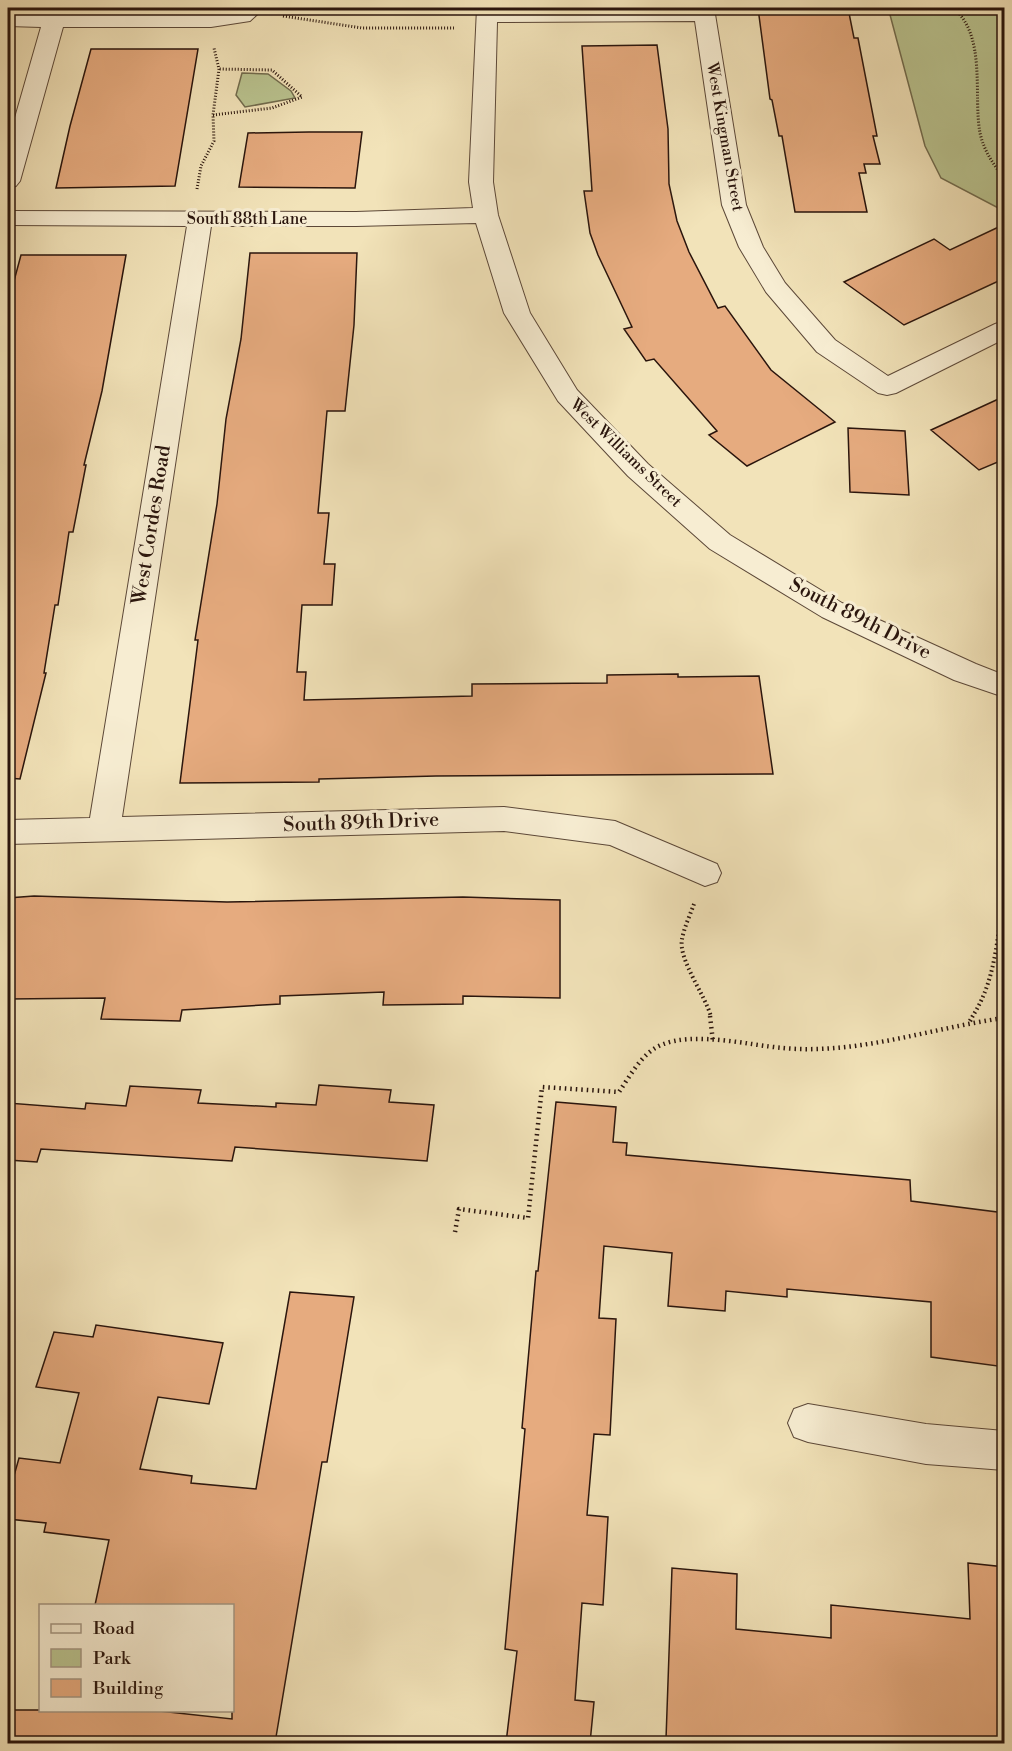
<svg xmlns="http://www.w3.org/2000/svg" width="1012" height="1751" viewBox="0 0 1012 1751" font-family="'Libre Bodoni',serif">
<rect width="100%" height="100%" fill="#f2e3b9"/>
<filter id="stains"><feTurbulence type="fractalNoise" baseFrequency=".00333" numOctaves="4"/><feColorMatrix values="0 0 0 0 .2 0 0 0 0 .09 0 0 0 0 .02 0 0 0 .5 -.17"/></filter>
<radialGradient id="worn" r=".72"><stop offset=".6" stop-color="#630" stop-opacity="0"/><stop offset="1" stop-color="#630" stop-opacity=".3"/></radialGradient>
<path fill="#bac490" stroke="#726c4e" stroke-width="1.5" d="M885,8H1004V211L941,178L925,146L889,11Z
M242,73L268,74L291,91L295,98L245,107L236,95Z"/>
<path fill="#e6ab7f" stroke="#2a150d" stroke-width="1.5" d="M758,8H848L854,38H858L877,136H873L880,164H864L866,173H859L867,212H795L782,136H779L772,100L770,99Z
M657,45L668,129L669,184L677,221L689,252L718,308L725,306L771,370L835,422L747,466L709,435L717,431L654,359L646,361L624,329L632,327L598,255L590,233L584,191H592L582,46Z
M91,49H198L175,186L56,188L70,126Z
M309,132H362L355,188L239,187L248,133Z
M1005,224V278L904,325L844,282L934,239L950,250Z
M250,253H357L354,325L345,411H327L318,513H329L324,564H335L332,605H302L297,672H306L304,700L472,696V684L607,683V675L678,674V677L759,676L773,774L436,776L319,779V782L180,783L198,640H195L217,504L226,419L241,339Z
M21,255H126L102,391L84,465H86L73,532H69L58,605H55L44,673H46L20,779L8,778V303Z
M1005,396V459L979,470L931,430Z
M848,428L905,431L909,495L850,492Z
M34,896L227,902L463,897L560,900V998L463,996V1004L383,1005L384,992L280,996V1004L182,1010L180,1021L101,1019L105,998L8,999V898Z
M319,1085L391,1090L389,1102L434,1105L427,1161L235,1147L232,1161L41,1149L37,1162L8,1160V1103L85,1109L86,1103L126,1106L130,1086L201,1090L198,1103L276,1107V1103L316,1105Z
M556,1102L616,1107L613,1142L627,1143L626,1155L910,1180L911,1201L1005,1213V1367L931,1357V1302L787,1289V1297L726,1291L725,1311L668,1306L672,1253L604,1246L599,1318L616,1319L610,1435L594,1434L587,1515L608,1517L603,1605L582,1603L575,1700L594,1702L590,1743H506L517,1651L505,1649L525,1429L522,1428L536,1271H538Z
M290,1292L354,1297L327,1462H322L275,1743H56L57,1742L8,1738V1710H150L232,1719V1605H95L109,1540L44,1532L46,1523L8,1519V1497L19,1458L60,1463L79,1393L36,1387L54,1332L93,1337L96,1325L223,1343L209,1404L158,1397L140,1469L192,1476L191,1483L256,1489Z
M968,1563L1005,1567V1743H711L666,1739L672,1568L737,1574L736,1629L831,1638V1605L970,1619Z"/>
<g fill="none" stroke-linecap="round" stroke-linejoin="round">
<defs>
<path id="minor" d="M240,8H264L250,21L211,27H63L20,181L16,186L8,188V142L41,27L8,26V14L211,15L236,11Z
M477,8H497L498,10L714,8L746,205L763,247L785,283L835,340L888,376L995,324L1004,321V339L896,393L887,395L878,393L817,352L766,292L739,247L722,205L695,21L497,22L493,182L498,215L530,313L577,390L648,464L730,535L842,603L976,664L1004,675V697L954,680L822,617L710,549L628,476L558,401L504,313L476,223L356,226H211L122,817L504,807L615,821L717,864L721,873L717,882L705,886L610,845L504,831L8,844V820L90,818L187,226L8,225V211L356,212L473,208L469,182Z
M808,1404L926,1424L1004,1431V1470L926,1464L808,1442L794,1437L788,1423L794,1409Z"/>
</defs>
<use href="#minor" stroke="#5c4838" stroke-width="2"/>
<path stroke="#2a150d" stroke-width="3" stroke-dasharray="1 2" stroke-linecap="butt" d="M953,8C987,35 973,96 980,133C984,151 993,164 1004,178
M283,16L362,28H454
M213,115L272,108L302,97L272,70L219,69
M197,189L201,166L214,141L213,115L219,69L214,48"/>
<path stroke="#2a150d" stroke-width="4" stroke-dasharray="1.5 3" stroke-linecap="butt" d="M694,904C690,915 684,928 682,939C678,960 706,996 711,1017
M972,1017C996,981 997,937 1004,895"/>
<path stroke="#2a150d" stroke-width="4.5" stroke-dasharray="1.5 4" stroke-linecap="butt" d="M710,1016L713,1042
M970,1021L973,1016
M455,1232L459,1209L528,1218L542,1087L619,1092C630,1076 642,1053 661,1045C694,1031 748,1045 783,1048C858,1055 931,1028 1004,1018"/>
<use href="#minor" fill="#f7edd2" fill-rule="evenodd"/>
</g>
<g text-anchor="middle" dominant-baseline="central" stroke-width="6" stroke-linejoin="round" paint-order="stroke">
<g font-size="16" fill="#2a150d" stroke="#f7edd2">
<text transform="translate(725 137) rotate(80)">West Kingman Street</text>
<text x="247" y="219">South 88th Lane</text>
<text transform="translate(626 453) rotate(44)">West Williams Street</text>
</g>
<g font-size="20" fill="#2a150d" stroke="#f7edd2">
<text transform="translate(152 525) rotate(-81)">West Cordes Road</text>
<text transform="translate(860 619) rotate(27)">South 89th Drive</text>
<text transform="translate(361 823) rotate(-2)">South 89th Drive</text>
</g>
</g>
<rect width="1012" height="1751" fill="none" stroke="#f2e3b9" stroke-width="30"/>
<rect x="9" y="9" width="994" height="1733" fill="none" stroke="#2a150d" stroke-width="3"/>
<rect x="15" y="15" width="982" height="1721" fill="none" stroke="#2a150d" stroke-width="1.5"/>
<rect x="39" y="1604" width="195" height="108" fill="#f7edd2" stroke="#a59783" stroke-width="1.5"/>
<rect x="51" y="1624" width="30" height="9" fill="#f7edd2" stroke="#a59783" stroke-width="1.5"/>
<text x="93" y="1634" font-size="18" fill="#2a150d">Road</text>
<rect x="51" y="1649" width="30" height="18" fill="#bac490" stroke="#a59783" stroke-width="1.5"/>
<text x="93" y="1664" font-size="18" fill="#2a150d">Park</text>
<rect x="51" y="1679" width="30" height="18" fill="#e6ab7f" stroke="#a59783" stroke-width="1.5"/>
<text x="93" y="1694" font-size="18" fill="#2a150d">Building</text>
<rect width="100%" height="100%" filter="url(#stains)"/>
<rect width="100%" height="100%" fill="url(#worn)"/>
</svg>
